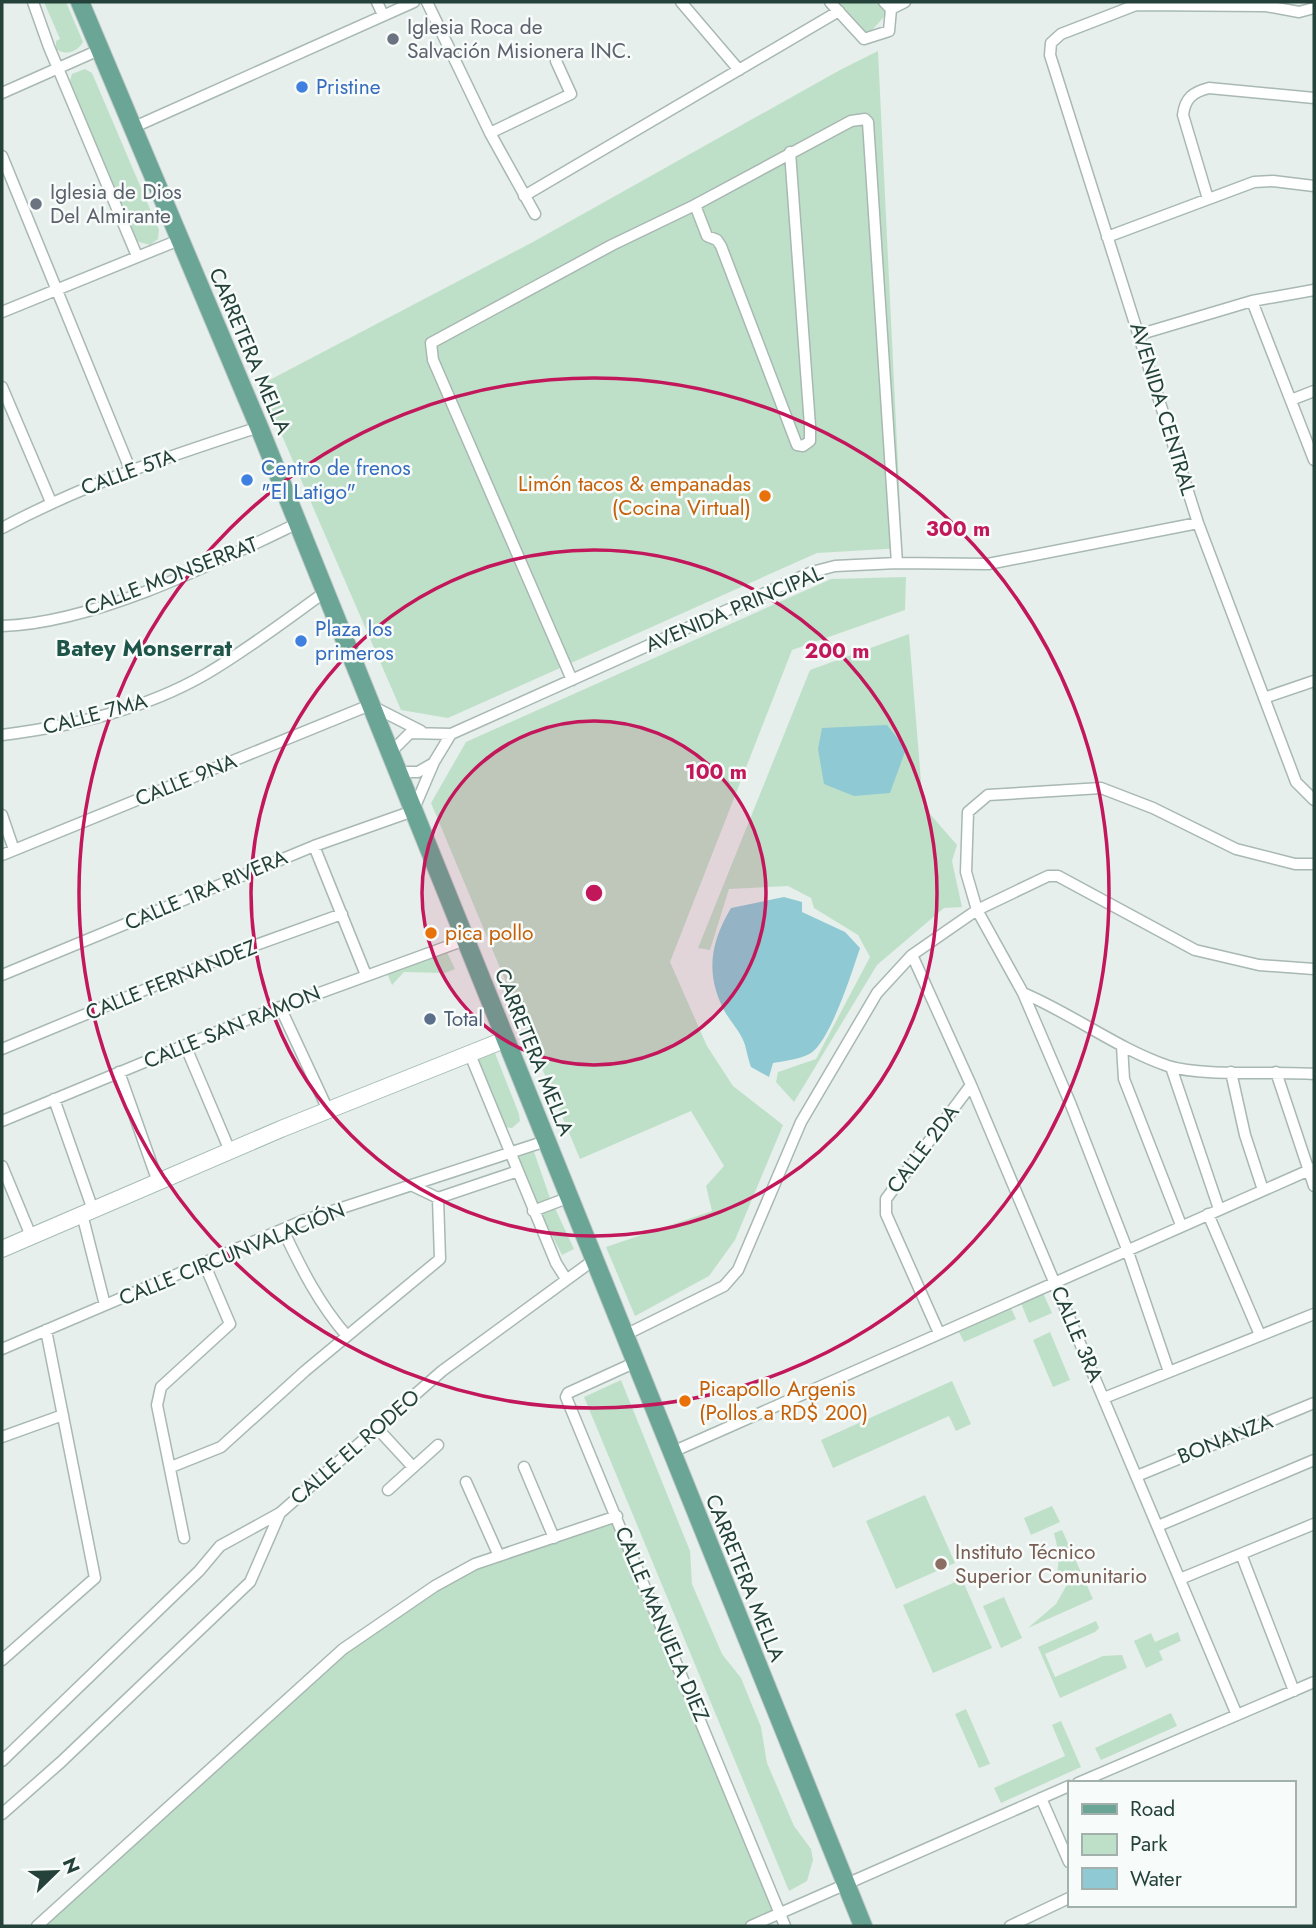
<svg xmlns="http://www.w3.org/2000/svg" width="1316" height="1928" viewBox="0 0 1316 1928" font-family="Jost,sans-serif">
<rect width="100%" height="100%" fill="#e6efeb"/>
<path fill="#bfe0c8" d="M44,2H66L83,42C77,52 66,56 56,49V41L60,39Z
M830,2H884L891,9L864,39Z
M878,51L902,548L817,553L448,718L401,710L260,385L533,242L840,70Z
M85,69L92,73L159,230L158,239L150,245L136,241L70,81L72,74Z
M906,577L905,610L792,650L670,962L707,1046L733,1086L783,1125L735,1240L709,1276L635,1316L606,1247L712,1211L706,1186L724,1166L691,1111L580,1159L431,803L466,742L831,579Z
M909,634L923,806L957,845L952,861L962,907L944,908L877,965L794,1102L776,1082L778,1072L816,1059L870,957L858,935L814,908L811,898L788,886L729,889L710,950L698,948L810,670Z
M446,950L455,969L445,973L404,972L392,985L387,973Z
M495,1053L519,1114L520,1121L512,1128L504,1127L476,1060Z
M533,1149L551,1201L537,1206L517,1155Z
M554,1206L574,1249L562,1255L540,1212Z
M1043,1293L1052,1313L1029,1323L1021,1303Z
M1011,1308L1016,1319L964,1342L959,1332Z
M1050,1332L1070,1380L1053,1387L1033,1340Z
M621,1380L690,1551L692,1584L722,1654L741,1678L761,1727L767,1763L794,1826L811,1849L813,1860L807,1881L789,1891L584,1397Z
M952,1381L971,1424L956,1431L949,1416L833,1468L821,1440Z
M925,1495L955,1563L896,1589L866,1521Z
M1052,1506L1060,1522L1031,1535L1024,1518Z
M617,1516L780,1914L751,1926H37L343,1649L475,1564Z
M1062,1530L1093,1599L1028,1628L1056,1604L1068,1583L1057,1576L1059,1554L1054,1533Z
M962,1579L992,1648L933,1673L903,1605Z
M1004,1597L1022,1638L1001,1648L983,1606Z
M1096,1621L1099,1628L1095,1632L1045,1654L1055,1677L1103,1656L1122,1655L1127,1668L1060,1698L1038,1647Z
M1178,1632L1181,1641L1159,1651L1163,1660L1146,1668L1134,1641L1151,1633L1155,1642Z
M966,1709L990,1764L979,1768L955,1714Z
M1171,1713L1177,1726L1101,1760L1095,1748Z
M1061,1721L1081,1767L1001,1803L994,1788L1065,1756L1052,1725Z"/>
<path fill="#8ec9d4" d="M887,725L906,749L890,793L854,796L824,784L818,749L822,728Z
M784,897L802,902V912L845,932L860,948C852,972 831,1039 811,1053C802,1059 784,1061 773,1063L769,1077L751,1067C748,1059 747,1052 745,1045C742,1034 731,1022 725,1012C705,975 710,943 731,908Z"/>
<g fill="none" stroke-linecap="round" stroke-linejoin="round">
<defs>
<path id="street" d="M33,2L49,47L137,256
M377,2L383,15
M427,2L490,133L535,214
M681,2L739,70
M830,2L864,39L889,31L891,9L884,2
M1314,8L1299,12L1266,6L1136,5L1061,34L1051,43L1050,55L1198,523L1296,782L1314,800
M891,9L905,2
M2,93L99,50
M132,128L414,2
M490,133L571,94L556,61
M2,156L130,469
M524,196L839,11
M1208,199L1183,115C1185,98 1193,92 1209,88L1314,98
M695,205L851,121L865,119L868,122L897,563
M1107,237L1254,182L1273,181L1314,186
M1252,301L1314,460
M2,312L179,240
M1141,334L1252,301L1314,290
M2,387L51,502
M1291,400L1314,391
M2,528C84,484 170,456 259,427
M2,626C95,623 213,564 296,524
M572,680L433,360L431,343L612,245L695,205L707,236L717,240L721,246L797,445L803,446L810,441V426L790,152
M1264,698L1314,681
M2,735C72,726 144,710 206,674C247,650 286,620 325,592
M390,753L410,733L451,734L812,572L835,566L897,563L988,564L1198,523
M397,772H418L432,764
M2,815L14,850
M314,846L366,975
M2,855L370,705L421,731
M912,955L971,1085L1237,1715
M2,975L314,846L413,811L434,762L451,734
M1023,993C1073,1014 1116,1048 1168,1066C1203,1077 1275,1071 1314,1074
M280,1007L328,1110
M185,1045L230,1151
M1122,1046L1124,1079L1181,1225
M2,1049L231,954L342,914
M1171,1067L1219,1209
M119,1072L158,1182
M1231,1072L1245,1135L1263,1190
M1276,1072L1314,1186
M54,1099L93,1210
M2,1121L251,1018L465,940
M2,1166L31,1236
M518,1171L556,1263L566,1279
M413,1186L438,1198L518,1171L469,1052
M533,1211L570,1197
M82,1214L105,1305
M1208,1214L1260,1335
M283,1230C301,1268 319,1304 347,1336
M939,1333L886,1214V1199L971,1085
M625,1335L724,1286L738,1270L801,1122L877,993L912,955L948,930L977,910L1048,876H1058L1195,950L1259,965L1314,969
M2,1349L302,1221L546,1141
M636,1362L568,1393L566,1397L785,1926
M1169,1372L1127,1249L1071,1105L1023,993L977,910L966,872L968,812L988,795L1101,788L1153,808L1236,849L1295,864H1314
M1104,1398L1314,1314
M377,1428L412,1466
M2,1437L63,1415
M670,1453L1314,1168
M171,1467L221,1447L305,1371L440,1259L438,1198
M524,1467L554,1538
M1137,1476L1314,1403
M466,1482L499,1556
M388,1490L438,1445
M1158,1526L1314,1460
M184,1538L157,1405L161,1387L230,1324L204,1263
M1241,1554L1294,1691
M1180,1579L1314,1524
M2,1660L95,1578L46,1330
M2,1761L199,1571L220,1546L280,1513
M1078,1783L1314,1682
M1041,1798L1069,1862
M2,1814L61,1762L250,1582L280,1513L442,1371L595,1259
M37,1926L343,1649L435,1586L475,1564L617,1516
M751,1926L1069,1786
M1010,1926L1069,1898"/>
<path id="secondary" d="M2,1249L281,1129L504,1040"/>
<path id="primary" d="M80,2L259,427L863,1926"/>
</defs>
<use href="#street" stroke="#a8b8b2" stroke-width="13"/>
<use href="#secondary" stroke="#a4bbb3" stroke-width="18"/>
<use href="#primary" stroke="#c2cac8" stroke-width="20"/>
<use href="#street" stroke="#fff" stroke-width="10"/>
<use href="#secondary" stroke="#fff" stroke-width="16"/>
<use href="#primary" stroke="#6aa596" stroke-width="18"/>
</g>
<circle cx="594" cy="893" r="172" fill="#c2185b" fill-opacity=".12"/>
<g fill="none" stroke="#c2185b" stroke-width="3.5">
<circle cx="594" cy="893" r="172"/>
<circle cx="594" cy="893" r="343"/>
<circle cx="594" cy="893" r="515"/>
</g>
<g fill="#6b7280" stroke="#f7fbf9" stroke-width="2.5">
<circle cx="393" cy="39" r="7"/>
<circle cx="36" cy="204" r="7"/>
</g>
<g fill="#3f7fe0" stroke="#f7fbf9" stroke-width="2.5">
<circle cx="302" cy="87" r="7"/>
<circle cx="247" cy="480" r="7"/>
<circle cx="301" cy="641" r="7"/>
</g>
<g fill="#e8710a" stroke="#f7fbf9" stroke-width="2.5">
<circle cx="765" cy="496" r="7"/>
<circle cx="431" cy="933" r="7"/>
<circle cx="685" cy="1401" r="7"/>
</g>
<circle fill="#5c6f8a" stroke="#f7fbf9" stroke-width="2.5" cx="430" cy="1019" r="7"/>
<circle fill="#8d6e63" stroke="#f7fbf9" stroke-width="2.5" cx="941" cy="1564" r="7"/>
<g text-anchor="middle" dominant-baseline="central" stroke-width="5" stroke-linejoin="round" paint-order="stroke">
<g font-size="21" fill="#5b616d" stroke="#f7fbf9" text-anchor="start">
<text x="407" y="27">Iglesia Roca de<tspan x="407" dy="24">Salvación Misionera INC.</tspan></text>
<text x="50" y="192">Iglesia de Dios<tspan x="50" dy="24">Del Almirante</tspan></text>
</g>
<g font-size="21" fill="#366cbe" stroke="#f7fbf9" text-anchor="start">
<text x="316" y="87">Pristine</text>
<text x="261" y="468">Centro de frenos<tspan x="261" dy="24">"El Latigo"</tspan></text>
<text x="315" y="629">Plaza los<tspan x="315" dy="24">primeros</tspan></text>
</g>
<g font-size="21" fill="#24423a" stroke="#f7fbf9">
<text transform="translate(250 351) rotate(67)">CARRETERA MELLA</text>
<text transform="translate(1163 409) rotate(73)">AVENIDA CENTRAL</text>
<text transform="translate(128 472) rotate(-20)">CALLE 5TA</text>
<text transform="translate(171 576) rotate(-21)">CALLE MONSERRAT</text>
<text transform="translate(734 609) rotate(-23)">AVENIDA PRINCIPAL</text>
<text transform="translate(95 714) rotate(-15)">CALLE 7MA</text>
<text transform="translate(186 780) rotate(-22)">CALLE 9NA</text>
<text transform="translate(206 890) rotate(-23)">CALLE 1RA RIVERA</text>
<text transform="translate(171 980) rotate(-22)">CALLE FERNANDEZ</text>
<text transform="translate(232 1027) rotate(-22)">CALLE SAN RAMON</text>
<text transform="translate(534 1052) rotate(68)">CARRETERA MELLA</text>
<text transform="translate(923 1149) rotate(-53)">CALLE 2DA</text>
<text transform="translate(232 1254) rotate(-22)">CALLE CIRCUNVALACIÓN</text>
<text transform="translate(1077 1334) rotate(67)">CALLE 3RA</text>
<text transform="translate(1225 1439) rotate(-22)">BONANZA</text>
<text transform="translate(355 1447) rotate(-41)">CALLE EL RODEO</text>
<text transform="translate(745 1578) rotate(68)">CARRETERA MELLA</text>
<text transform="translate(662 1624) rotate(67)">CALLE MANUELA DIEZ</text>
</g>
<g font-size="21" fill="#c56008" stroke="#f7fbf9" text-anchor="start">
<text x="751" y="484" text-anchor="end">Limón tacos &amp; empanadas<tspan x="751" dy="24">(Cocina Virtual)</tspan></text>
<text x="445" y="933">pica pollo</text>
<text x="699" y="1389">Picapollo Argenis<tspan x="699" dy="24">(Pollos a RD$ 200)</tspan></text>
</g>
<g font-size="21" fill="#4e5e75" stroke="#f7fbf9" text-anchor="start">
<text x="444" y="1019">Total</text>
</g>
<g font-size="21" fill="#785e54" stroke="#f7fbf9" text-anchor="start">
<text x="955" y="1552">Instituto Técnico<tspan x="955" dy="24">Superior Comunitario</tspan></text>
</g>
<g font-size="23" font-weight="bold" fill="#1f5548" stroke="#f7fbf9">
<text x="144" y="648">Batey Monserrat</text>
</g>
</g>
<circle cx="594" cy="893" r="10" fill="#c2185b" stroke="#f7fbf9" stroke-width="3.5"/>
<g font-size="21" text-anchor="middle" font-weight="bold" fill="#c2185b" stroke="#f7fbf9" stroke-width="5" stroke-linejoin="round" paint-order="stroke">
<text x="958" y="536">300 m</text>
<text x="837" y="658">200 m</text>
<text x="716" y="779">100 m</text>
</g>
<rect width="1316" height="1928" fill="none" stroke="#24423a" stroke-width="7"/>
<rect x="1068" y="1781" width="228" height="126" fill="#f7fbf9" stroke="#a3b1ad" stroke-width="2"/>
<rect x="1082" y="1804" width="35" height="10" fill="#6aa596" stroke="#a3b1ad" stroke-width="2"/>
<text x="1130" y="1816" font-size="21" fill="#24423a">Road</text>
<rect x="1082" y="1834" width="35" height="21" fill="#bfe0c8" stroke="#a3b1ad" stroke-width="2"/>
<text x="1130" y="1851" font-size="21" fill="#24423a">Park</text>
<rect x="1082" y="1868" width="35" height="21" fill="#8ec9d4" stroke="#a3b1ad" stroke-width="2"/>
<text x="1130" y="1886" font-size="21" fill="#24423a">Water</text>
<g transform="translate(56 1872) rotate(67)" stroke="#f7fbf9" stroke-width="5" paint-order="stroke">
<path d="M0-5L12 26L0 18L-12 26Z" fill="#24423a"/>
<text y="-10" font-size="19" font-weight="bold" text-anchor="middle" fill="#24423a">N</text>
</g>
</svg>
